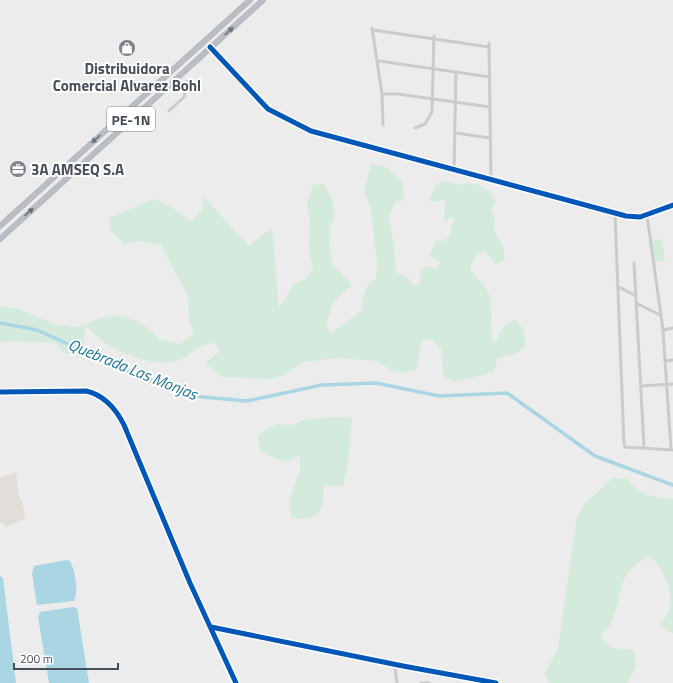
<svg xmlns="http://www.w3.org/2000/svg" width="673" height="683" viewBox="0 0 673 683" font-family="'Titillium Web',sans-serif">
<rect width="100%" height="100%" fill="#edecec"/>
<path fill="#d3eadd" d="M371,164L386,167L403,183L404,200L395,203L389,217L393,239L396,272L407,277L414,285L420,283L421,270L427,266L436,268L441,263L430,256L436,240L444,241C452,235 450,232 452,223H455L452,217L444,222L445,200L431,202L430,199L437,184L446,181L458,185L466,183L479,185L491,192L496,203L491,210L495,219L494,231L503,247L505,259L496,264L484,251L475,255L470,270C502,299 487,307 493,342L497,341C499,329 505,324 516,320L523,329L526,346L517,353L497,359L494,372L455,382L443,376L441,348L432,339L422,340L416,370L402,373L392,371L377,361L336,358L304,362L281,376L270,379L223,377L205,363L220,351L215,343C195,344 191,357 177,361C149,368 102,348 86,325L82,358L63,352L55,343L8,341L0,343V306L19,309L59,326L66,325L72,327L86,325L99,318L118,315L140,322L160,339L180,344L194,334L189,319L188,295L173,269L162,246L142,241L124,244L111,231L109,218L154,199L170,206L191,221L201,212L204,197L249,246L272,227L279,308L293,285L306,279L313,268L309,249L310,222L307,203L313,185L323,184L332,197L335,216L330,226L329,240L332,264L352,285L333,302L326,326L332,333L362,310C362,297 364,285 376,279L377,264L371,210L364,191Z
M662,239L665,261L655,262L652,241Z
M336,417L352,418L348,463L343,486H324C323,492 324,500 322,506C318,519 303,520 292,518L289,501L300,470V455C287,467 273,457 260,451L258,438L262,432L277,424L292,425L303,420Z
M613,478L627,479C639,495 654,498 673,499V634L660,624C663,620 669,613 670,608C673,589 663,568 650,556C614,574 625,591 612,621C610,627 604,631 600,635L611,648L634,650L636,667L627,683H549L545,673L558,648L577,517L585,503Z"/>
<path fill="#e1ded9" d="M16,472L19,496L23,505L25,519L5,527L3,523L0,524V478Z"/>
<path fill="#aad6e4" d="M66,560L70,561C75,570 79,591 74,601L37,605L32,573L34,566Z
M0,576L3,578L16,683H0Z
M73,607L77,608L89,683H49L38,617L40,612Z"/>
<g fill="none" stroke-linecap="round" stroke-linejoin="round">
<path stroke="#aad6e4" stroke-width="3.5" d="M0,323L37,330L130,372L192,396L247,401L322,385L376,383L439,396L507,393L595,456L673,485"/>
<defs>
<path id="highway" d="M0,226L250,0
M0,239L263,0"/>
</defs>
<use href="#highway" stroke="#b2b6ba" stroke-width="6"/>
<path stroke="#c9cbcd" stroke-width="3" d="M372,28L382,94L383,125
M373,30L489,47
M489,43L491,180
M211,48L268,109L311,131L626,216L640,217L673,205
M379,61L490,77
M382,94H398L490,107
M169,111L184,97L187,81
M415,128L425,124L432,112L434,36
M456,133L490,138
M454,170L456,72
M615,214L624,444L625,447L673,450
M647,215L663,330L671,450
M634,263L644,447
M617,286L636,296
M636,303L660,315
M663,330L673,328
M665,361L673,360
M641,386L673,384
M0,392L86,391C104,395 116,409 124,425L190,583L236,683
M211,627L403,666L496,683
M395,668L397,683
M421,683H429"/>
<use href="#highway" stroke="#babec2" stroke-width="5"/>
<defs>
<path id="cycleway" d="M210,47L268,109L311,131L626,216L640,217L673,205
M0,392L86,391C104,395 116,409 124,425L190,583L236,683
M211,627L403,666L496,683"/>
</defs>
<use href="#cycleway" stroke="#fff" stroke-width="8"/>
<use href="#cycleway" stroke="#0057b8" stroke-width="5"/>
</g>
<defs><path id="oneway-solid" d="M-6-.8H1V-3.2L6.5 0L1 3.2V.8H-6Z"/></defs>
<g fill="#697077">
<use href="#oneway-solid" transform="translate(229 31) rotate(-42)"/>
<use href="#oneway-solid" transform="translate(96 139) rotate(138)"/>
<use href="#oneway-solid" transform="translate(29 212) rotate(-42)"/>
</g>
<defs>
<symbol id="shop-disc" viewBox="-11 -11 22 22"><circle r="9.5" fill="#80858b" stroke="#fff"/><path d="M-5-2.5h2.3a2.7 3.5 0 0 1 5.4 0H5L5.5 6h-11ZM-1.5-2.5h3a1.5 2.3 0 0 0-3 0Z" fill="#fff"/></symbol>
<symbol id="office-disc" viewBox="-11 -11 22 22"><circle r="9.5" fill="#80858b" stroke="#fff"/><path d="M-6-3h4V-5.5h4V-3h4V5H-6ZM-1-4.5V-3h2v-1.5ZM-6 0V1H6V0Z" fill="#fff"/></symbol>
</defs>
<g fill-rule="evenodd">
<use href="#shop-disc" x="117" y="38" width="20" height="20"/>
<use href="#office-disc" x="8" y="159" width="20" height="20"/>
</g>
<g text-anchor="middle" dominant-baseline="central" stroke-width="4" stroke-linejoin="round" paint-order="stroke">
<rect fill="#fff" stroke="#7e8389" stroke-width="1" x="107" y="107" width="48" height="24" rx="3"/>
<g font-size="14" font-weight="bold" fill="#464e57">
<text x="131" y="119">PE-1N</text>
</g>
<g font-size="15" font-weight="bold" fill="#464e57" stroke="#fff">
<text x="127" y="68">Distribuidora<tspan x="127" dy="17">Comercial Alvarez Bohl</tspan></text>
<text x="31" y="169" text-anchor="start">3A AMSEQ S.A</text>
</g>
<g font-size="16" font-style="italic" fill="#1a7695" stroke="#fff">
<text transform="translate(133 369) rotate(22)">Quebrada Las Monjas</text>
</g>
</g>
<path d="M14 663v6h104v-6" fill="none" stroke="#464e57" stroke-width="2"/>
<text x="20" y="663" font-size="12" fill="#464e57" stroke="#ffffff" stroke-width="3" paint-order="stroke">200 m</text>
</svg>
